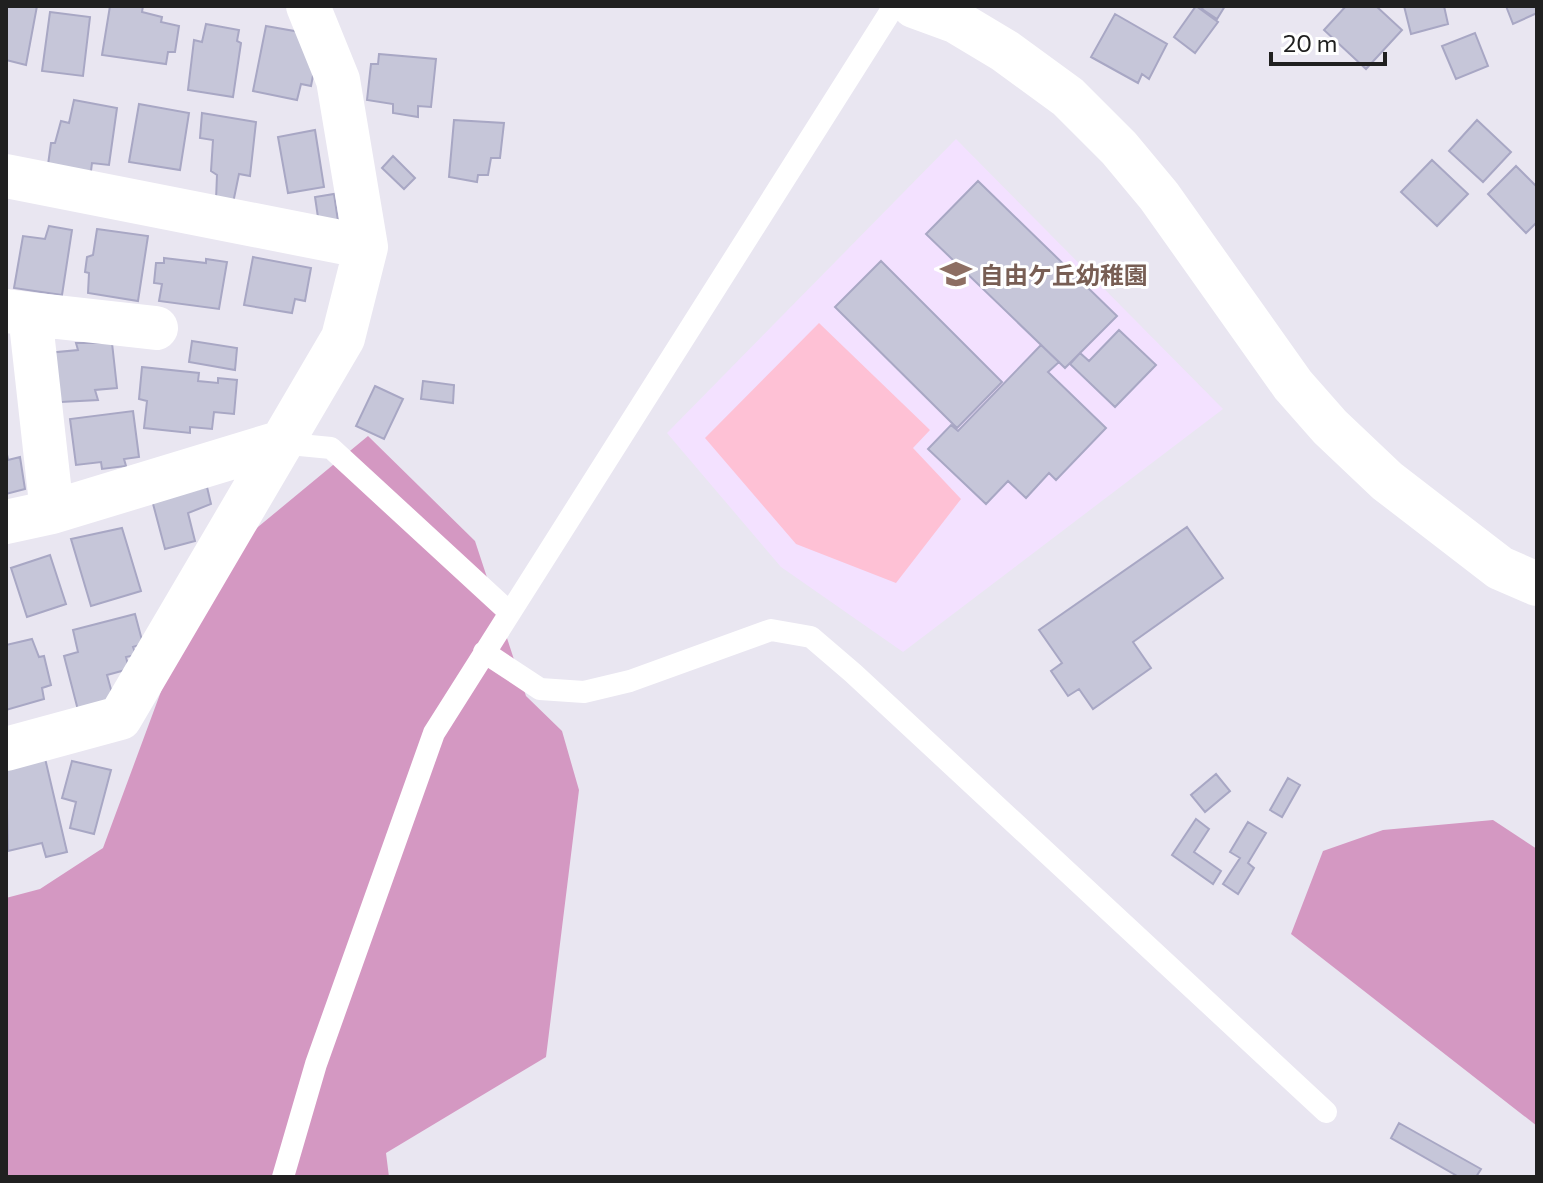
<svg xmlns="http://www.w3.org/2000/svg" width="1543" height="1183" viewBox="0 0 1543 1183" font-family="Commissioner,'Noto Sans JP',sans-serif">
<rect width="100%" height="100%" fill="#e9e6f1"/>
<path fill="#f3e1ff" d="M956,139L1223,409L903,652L781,567L667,433Z"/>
<path fill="#d498c2" d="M368,436L475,541L526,696L562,731L579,790L546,1057L386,1153L389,1177H6V898L40,889L103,848L206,570Z
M1493,820L1537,849V1126L1291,934L1323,851L1383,830Z"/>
<path fill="#fec1d5" d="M819,323L930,430L913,448L961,499L896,583L796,544L705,438Z"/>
<path fill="#c6c6d9" stroke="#a8a7c4" stroke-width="2" d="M6,6H37L26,65L6,60Z
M110,6H143L142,12L162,17L161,22L179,26L175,52H168L166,64L102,55Z
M1196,6L1218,22L1195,53L1174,37Z
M1204,6H1225L1217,19L1202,9Z
M1346,6H1376L1402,30L1366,69L1324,30Z
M1404,6H1444L1448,24L1411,34Z
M1506,6H1537V13L1513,24Z
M50,12L90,17L83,76L42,71Z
M1115,14L1167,44L1149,79L1142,74L1138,83L1091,57Z
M206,24L239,30L237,41L241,43L233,97L188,90L194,40L202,42Z
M266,26L311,34L317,55L311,86L301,84L297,100L253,91Z
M1475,33L1488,66L1456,79L1442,46Z
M379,54L436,59L431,107L418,106V117L393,113V104L367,100L371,64H378Z
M74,100L117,108L109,165L92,163L91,171L47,172L51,143H55L61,121L69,123Z
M139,104L189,113L180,170L129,162Z
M202,113L256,122L250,176L239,174L233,203L216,200L217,175L211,171L213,140L200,138Z
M454,120L504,123L500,158H491L488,175H478L477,182L449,177Z
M1477,120L1511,152L1483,182L1449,151Z
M315,130L324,187L288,193L278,137Z
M393,156L415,178L404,189L382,168Z
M1432,160L1468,194L1437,226L1401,192Z
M1516,166L1537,187V222L1526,233L1488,194Z
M978,181L1117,316L1065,368L926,234Z
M334,194L338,221L319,224L315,197Z
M49,226L72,230L62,295L14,288L23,236L45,239Z
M97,229L148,236L138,301L88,293L89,273L85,272L87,257L93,255Z
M253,257L311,268L305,301L295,299L292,313L244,305Z
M164,258L206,263V259L227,262L219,309L159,301L162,284L154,283L156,263H164Z
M881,261L1002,382L957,428L835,307Z
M1119,330L1156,365L1115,407L1070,364L1080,353L1089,361Z
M192,341L237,348L235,370L189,362Z
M76,343H112L117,388L95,390L98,400L61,402L47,353L78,350Z
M1041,345L1059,362L1048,372L1106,428L1056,480L1049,473L1026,498L1008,481L986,504L928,449L951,425L958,431Z
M142,367L199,373L198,381L218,383V378L237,380L234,414L214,412L212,429L190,427V433L144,428L147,401L139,399Z
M423,381L454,385L453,403L421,399Z
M375,386L403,399L384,439L356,426Z
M133,411L139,457L124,459L126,466L102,469L101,462L76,465L70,419Z
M6,449L8,460L20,457L25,489L6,494Z
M207,487L211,504L188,513L195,541L165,549L152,500Z
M1187,527L1223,578L1133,642L1151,668L1093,709L1079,689L1068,696L1051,671L1062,663L1039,630Z
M122,528L141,591L91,606L71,539Z
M50,555L66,604L27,617L11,568Z
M135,614L143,644L133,647L136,655L126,657L129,669L107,675L115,704L79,714L64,656L78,652L73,630Z
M32,639L39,657L44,656L51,685L42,688L44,699L6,710V645Z
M44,754L67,852L46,857L42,843L8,851L6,763Z
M72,761L111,770L94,834L70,828L76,802L62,798Z
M1216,774L1230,791L1205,812L1191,795Z
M1288,778L1300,785L1282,817L1270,810Z
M1196,819L1209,829L1194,852L1221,871L1213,884L1172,855Z
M1248,822L1266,833L1248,863L1254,868L1238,894L1223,884L1240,858L1230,852Z
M1399,1123L1481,1169L1476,1177H1459L1391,1138Z"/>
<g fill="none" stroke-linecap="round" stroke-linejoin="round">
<path stroke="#fff" stroke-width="22" d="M279,443L331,448L509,612
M484,652L540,689L584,692L630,681L771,630L811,637L853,673L1326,1112
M283,1177L316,1064L434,733L894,6"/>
<path stroke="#fff" stroke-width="44" d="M914,6L955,21L1005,51L1068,97L1119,148L1159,196L1293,385L1330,427L1387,481L1500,568L1537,584
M6,176L366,247
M6,311L30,314L52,512
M30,314L156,328
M6,522L52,512L279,443
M6,749L120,718L343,338L366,247L338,80L308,6"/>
</g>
<defs>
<symbol id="school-bare" viewBox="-9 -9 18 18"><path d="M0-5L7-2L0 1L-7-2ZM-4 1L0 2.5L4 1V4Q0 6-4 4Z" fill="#8d6e63" stroke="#fff" stroke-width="2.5" paint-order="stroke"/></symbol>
</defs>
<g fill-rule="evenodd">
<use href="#school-bare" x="934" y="252" width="44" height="44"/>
</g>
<g text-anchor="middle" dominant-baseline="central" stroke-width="6" stroke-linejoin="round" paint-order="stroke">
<g font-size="24" font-weight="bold" fill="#785e54" stroke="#fff" text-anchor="start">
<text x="980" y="274">自由ケ丘幼稚園</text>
</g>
</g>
<rect width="1543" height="1183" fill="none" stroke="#202020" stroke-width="16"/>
<path d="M1271 52v12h114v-12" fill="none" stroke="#202020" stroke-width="4"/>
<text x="1283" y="52" font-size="24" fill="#202020" stroke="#ffffff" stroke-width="6" paint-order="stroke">20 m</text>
</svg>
